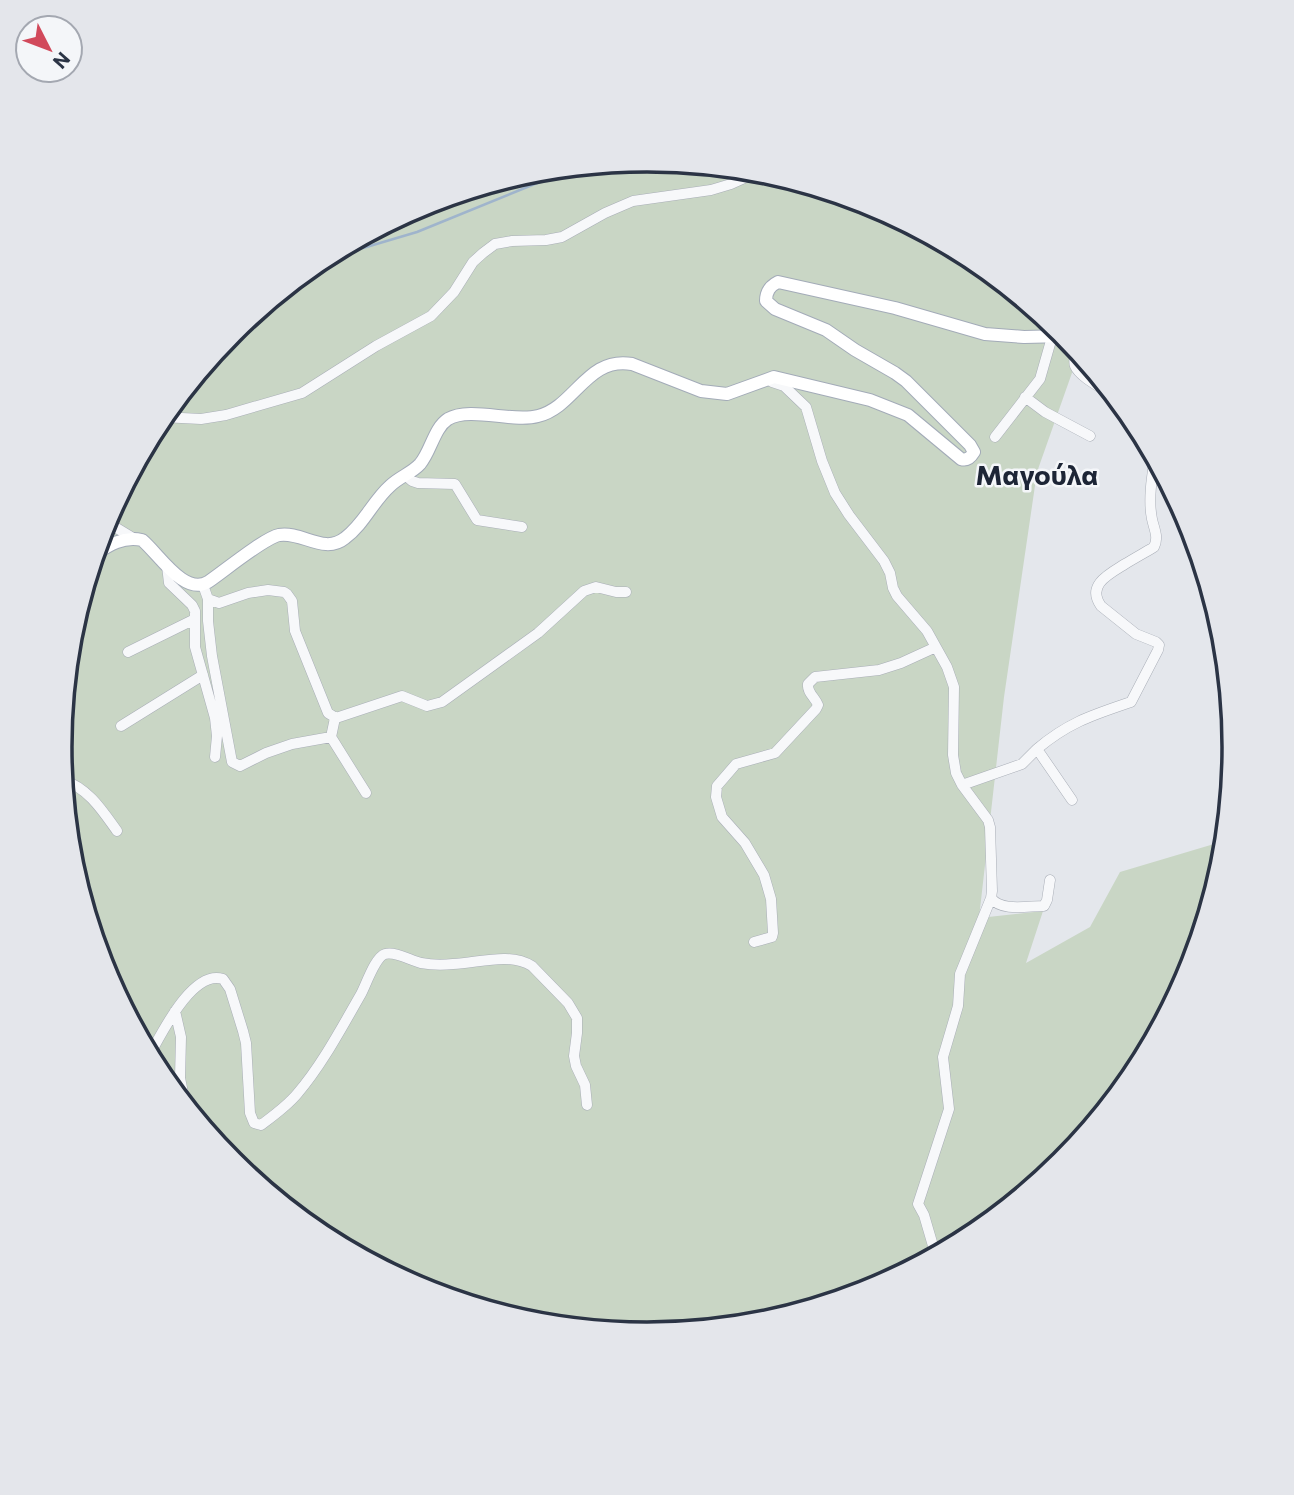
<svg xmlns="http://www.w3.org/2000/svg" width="1294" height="1495" viewBox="0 0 1294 1495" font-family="Commissioner,sans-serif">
<rect width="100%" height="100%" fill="#e4e7ec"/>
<path fill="#c9d6c5" d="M647,160L762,171L872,205L974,259L1063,332L1079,353L1037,472L1004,697L979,918L1043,911L1026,963L1090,927L1120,872L1214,844L1203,902L1211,903L1190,973L1135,1074L1062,1163L973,1236L871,1290L761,1324L647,1335L532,1324L422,1290L320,1236L231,1163L158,1074L104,972L71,862L60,747L71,632L104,522L159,421L232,332L321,259L423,205L533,171Z
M1222,640H1224L1234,748L1231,781L1223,779Z"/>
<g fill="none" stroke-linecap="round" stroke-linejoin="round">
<path stroke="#9fb4cc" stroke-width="2.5" d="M342,248H363L417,232L542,181L565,168"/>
<defs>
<path id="minor" d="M1076,349C1075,355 1073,361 1075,366C1080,378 1106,390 1117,398
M772,382L784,386L806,407L822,461L835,493L849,515L884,561L890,573L893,588L897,596L927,631L947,667L954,687L953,755L956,773L962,785L988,820L990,827L992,891L991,898L960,974L958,1006L943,1057L949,1109L918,1204L924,1215L936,1256
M1025,397L1045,412L1090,436
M162,417L201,419L226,415L302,393L376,346L431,316L454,292L473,262L483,253L495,244L512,241L546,240L562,237L605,213L633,201L711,190L731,184L760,171
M1132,417L1135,425
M995,437L1040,379L1052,337
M405,475L412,481L418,483L455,484L477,520L522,527
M105,521L133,538
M167,566L169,583L192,605L195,611V647L215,718L217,736L215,757
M203,585L208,599V621L212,656L232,762L240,766L266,753L292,744L331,737
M208,599L219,603L248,593L268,590L284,592L287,594L292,601L295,631L328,713L336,718L402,696L427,706L442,702L538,633L584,591L596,587L616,592H626
M128,652L195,619
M335,718L331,737L366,793
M121,726L203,675
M1037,749C1069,722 1093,715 1131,702L1158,650L1159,645L1156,642L1136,634L1101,606C1086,585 1109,574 1125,564C1135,558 1144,553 1154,547C1159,537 1154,529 1152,519C1148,500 1152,476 1155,457
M63,780C88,788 102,810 117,831
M962,785L1022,764L1037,749L1072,800
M991,898C1002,912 1027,906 1044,906L1047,900L1050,880
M754,942L772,937L773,933L771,899L764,875L745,843L722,817L716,797L717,786L736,764L775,753L816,709L818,705C815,697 807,693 808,684L815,677L879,670L901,663L936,647
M175,1011L181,1037L180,1078L183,1093
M149,1056C161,1035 192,969 223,979L230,989L243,1031L246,1043L250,1113L254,1123L261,1125C273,1116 287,1106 297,1094C322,1065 342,1027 361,994C366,985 375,957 385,954C396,951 411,961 421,963C432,965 443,965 453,964C479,963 509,952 532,966L568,1003L577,1018V1033L574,1056L576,1066L585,1085L587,1105"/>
<path id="major" d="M94,555C109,545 123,536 142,540C159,554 184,596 208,582C223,572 264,538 279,535C302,531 324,555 345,538C364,524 373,501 390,486C399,477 412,473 420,464C431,451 434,428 448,419C470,406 513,423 538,416C575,407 587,356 632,364L701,391L727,394L774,377L870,400L908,415L961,459C967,461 971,457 974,452L970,445L906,381L895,373L855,350L826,330L775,309L766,301C766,291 770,286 778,282L895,308L985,334L1024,337L1065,336"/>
</defs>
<use href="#minor" stroke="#a9aeb7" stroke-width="11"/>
<use href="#major" stroke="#a3abb8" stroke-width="14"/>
<use href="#minor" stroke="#f7f8fa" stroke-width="10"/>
<use href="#major" stroke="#fff" stroke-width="12"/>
</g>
<g text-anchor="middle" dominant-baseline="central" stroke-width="5" stroke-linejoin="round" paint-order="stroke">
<g font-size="28" font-weight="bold" fill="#1d2536" stroke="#f4f6f9">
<text x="1037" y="474">Μαγούλα</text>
</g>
</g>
<path d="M0 0H1294V1495H0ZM72 747a575 575 0 1 1 1150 0a575 575 0 1 1-1150 0Z" fill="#e4e6eb" fill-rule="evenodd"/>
<path fill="none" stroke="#2b3445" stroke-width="3.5" d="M72 747a575 575 0 1 1 1150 0a575 575 0 1 1-1150 0Z"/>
<g transform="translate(49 49) rotate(132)"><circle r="33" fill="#f4f6f9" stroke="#a4a8b1" stroke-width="2"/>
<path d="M0-5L12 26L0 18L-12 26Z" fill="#d1495b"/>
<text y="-10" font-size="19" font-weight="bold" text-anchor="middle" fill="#2b3445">N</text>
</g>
</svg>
